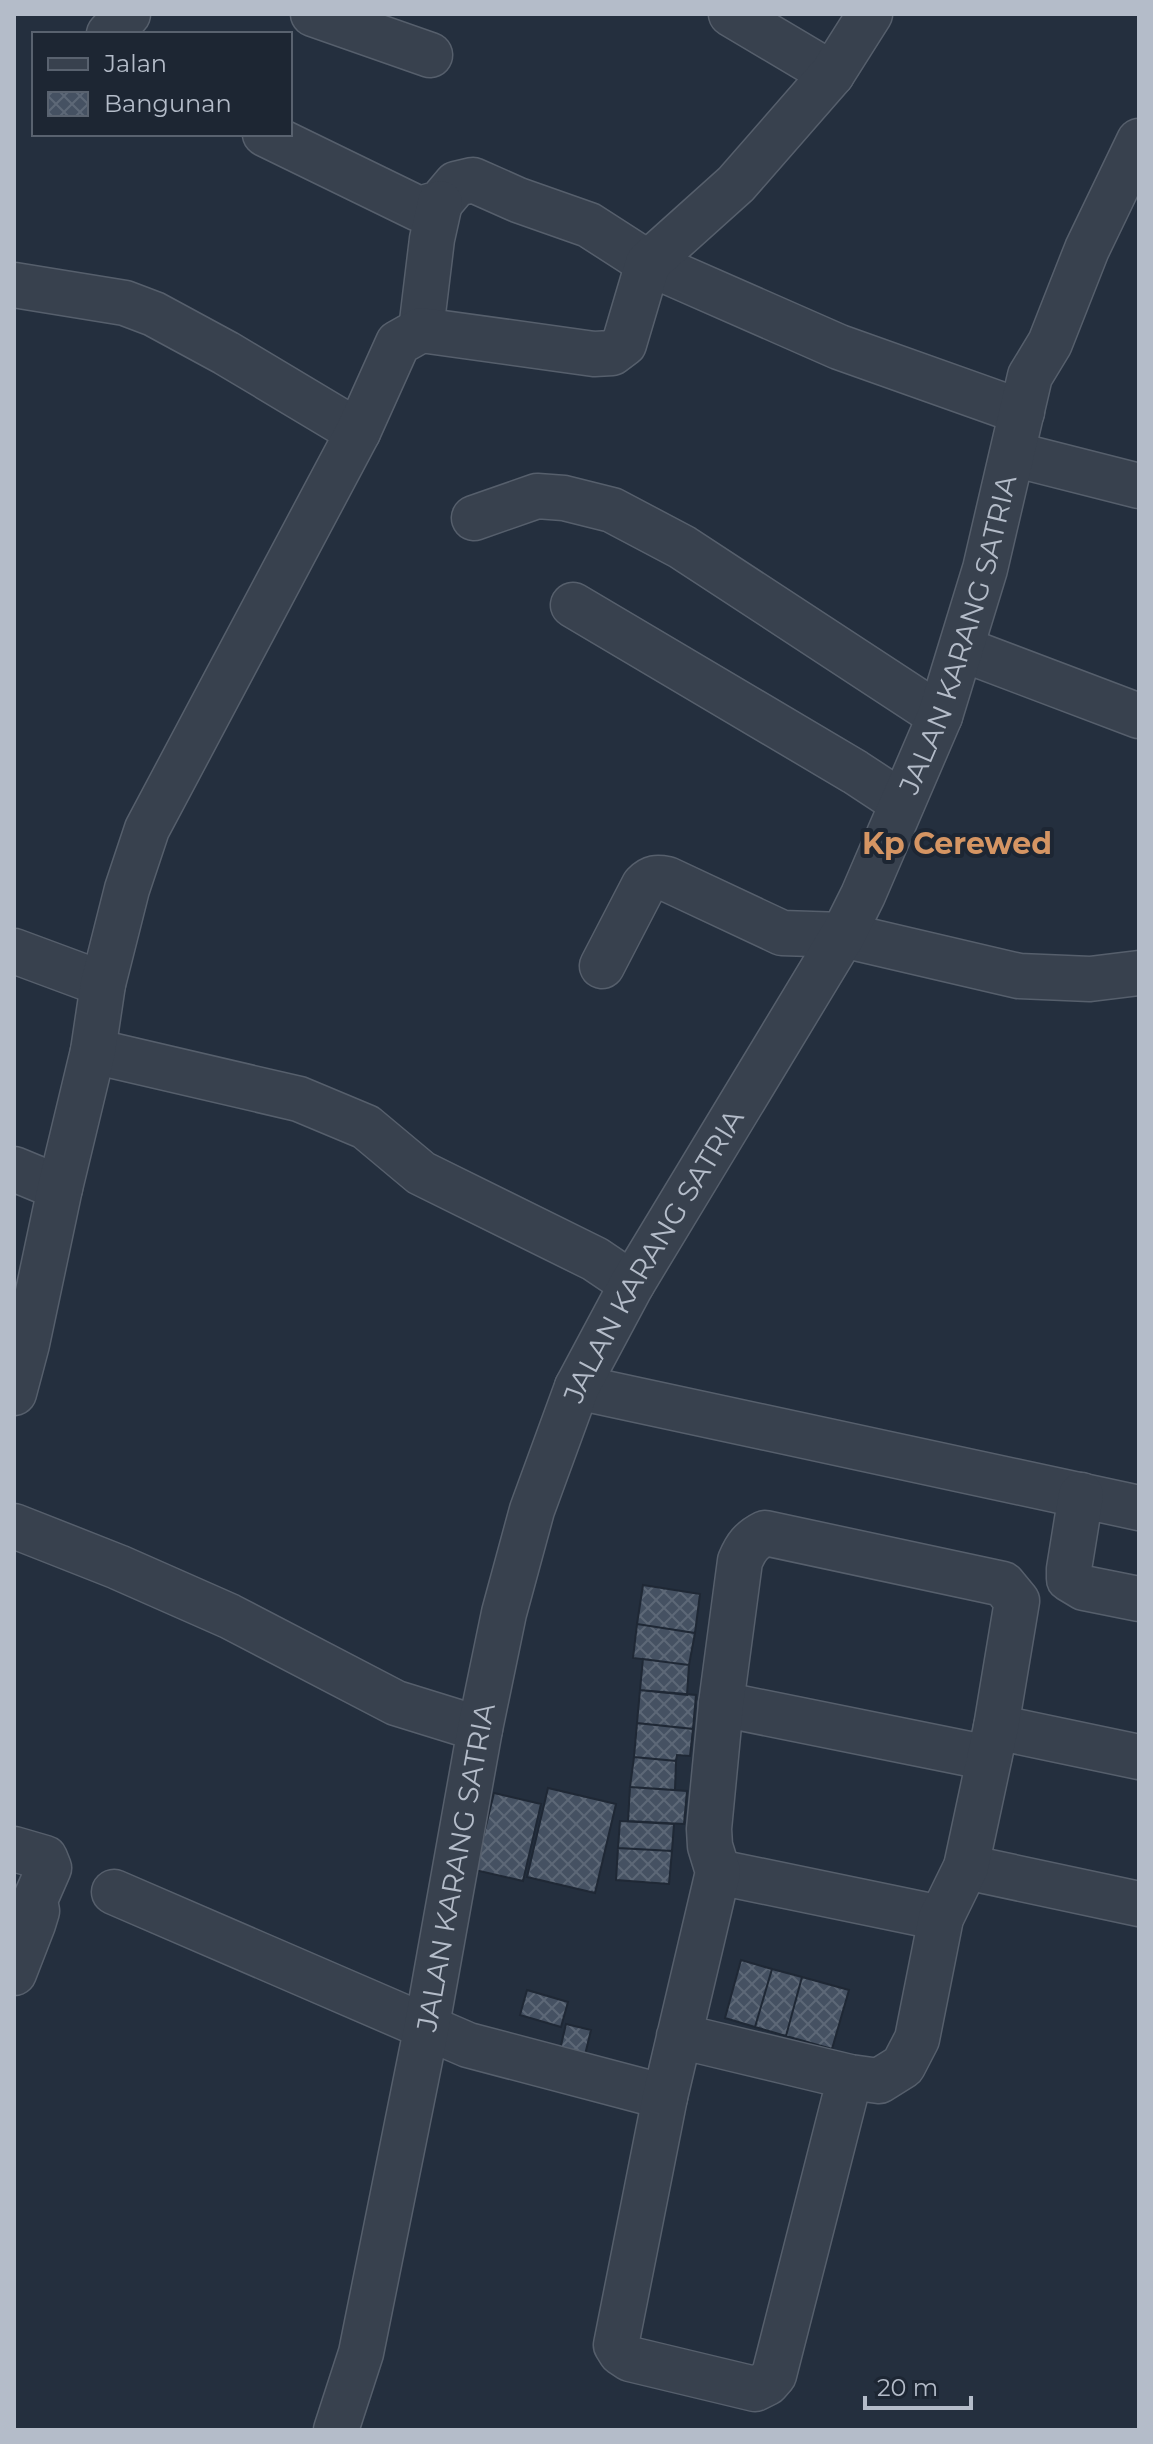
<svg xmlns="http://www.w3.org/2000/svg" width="1153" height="2444" viewBox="0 0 1153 2444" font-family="Montserrat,sans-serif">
<defs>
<pattern id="building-cross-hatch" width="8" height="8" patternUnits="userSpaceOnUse" patternTransform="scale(2)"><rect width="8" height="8" fill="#455162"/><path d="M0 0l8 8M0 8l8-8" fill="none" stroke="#5d6877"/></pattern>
</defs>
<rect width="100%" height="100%" fill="#242f3e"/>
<path fill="url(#building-cross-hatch)" stroke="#1f2835" stroke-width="2" d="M643,1585L700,1594L695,1633L637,1624Z
M637,1624L695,1633L689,1665L633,1658Z
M643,1659L689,1665L687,1695L640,1690Z
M640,1690L696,1695L693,1729L637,1723Z
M637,1723L693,1729L690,1756L677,1755L676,1761L634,1757Z
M634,1757L676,1761L675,1790L630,1787Z
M630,1787L687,1791L684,1824L628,1821Z
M548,1788L616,1804L595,1893L527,1877Z
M494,1793L541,1804L523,1881L475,1870Z
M620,1821L674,1824L672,1851L618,1848Z
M618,1848L672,1851L669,1884L616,1880Z
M741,1960L772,1969L755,2027L725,2018Z
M772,1969L802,1977L786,2036L755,2027Z
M802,1977L849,1990L832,2049L786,2036Z
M527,1990L568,2002L561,2027L520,2015Z
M566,2024L591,2030L584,2059L559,2054Z"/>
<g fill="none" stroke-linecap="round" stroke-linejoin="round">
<defs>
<g id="minor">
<path d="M313,14L430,55"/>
<path d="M731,14L832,74"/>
<path d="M109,34L128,14"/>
<path d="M265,134L419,209L440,203L456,184L473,180L518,200L589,225L648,263L839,347L1022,412"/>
<path d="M14,285L125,303L154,314L226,353L358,432"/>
<path d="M421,330L432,239L440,203"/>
<path d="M1013,454L1139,486"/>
<path d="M474,518L537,496L564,498L612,510L682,547L940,716"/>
<path d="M573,605L855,772L902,803"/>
<path d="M962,649L1139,716"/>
<path d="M14,951L103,984"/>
<path d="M602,966L644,885C652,877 657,877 667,879L782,933L843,935L1019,976L1090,979L1139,973"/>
<path d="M93,1051L299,1099L366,1127L421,1173L595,1259L632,1284"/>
<path d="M14,1169L60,1188"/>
<path d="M577,1387L1139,1508"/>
<path d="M14,1393L27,1344L60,1188L93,1051L103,984L127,889L147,829L358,432L398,343L421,330L594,354L612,353L624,344L648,263L736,184L832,74L870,14"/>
<path d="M1081,1495L1069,1569V1579L1084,1588L1139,1599"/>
<path d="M14,1526L118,1567L229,1616L396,1703L480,1729"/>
<path d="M721,1704L989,1758"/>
<path d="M996,1727L1139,1757"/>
<path d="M14,1849L45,1858L49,1868L35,1900L37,1911L33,1924L14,1973"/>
<path d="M966,1867L1139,1904"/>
<path d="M718,1872L941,1918"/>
<path d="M114,1892L468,2045L665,2097"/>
<path d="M679,2036L850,2077L879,2081L903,2066L917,2039L941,1918L966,1867L996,1727L1017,1601L1003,1584L765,1533C751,1540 746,1547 740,1561L721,1704L709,1829L710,1846L718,1872L665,2097L616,2345L621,2353L630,2359L755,2389L767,2383L774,2375L850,2077"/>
<path id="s1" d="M336,2430L361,2353L427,2025L480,1729L504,1613L532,1510L577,1387L632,1284L843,935L863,895L940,716L985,569L1030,376L1050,343L1087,249L1139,141"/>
</g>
</defs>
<use href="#minor" stroke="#565f6c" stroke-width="47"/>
<use href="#minor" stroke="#38414e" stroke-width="44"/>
</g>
<g text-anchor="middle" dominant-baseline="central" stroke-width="8" stroke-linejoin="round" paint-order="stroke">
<g font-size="28" fill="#b4bcc9" stroke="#1d2633">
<text stroke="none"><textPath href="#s1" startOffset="1920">JALAN KARANG SATRIA</textPath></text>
<text stroke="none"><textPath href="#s1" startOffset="1224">JALAN KARANG SATRIA</textPath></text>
<text stroke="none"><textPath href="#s1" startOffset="576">JALAN KARANG SATRIA</textPath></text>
</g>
<g font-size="30" font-weight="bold" fill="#d59563" stroke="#1d2633">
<text x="957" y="843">Kp Cerewed</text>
</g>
</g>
<rect width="1153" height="2444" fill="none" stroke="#b4bcc9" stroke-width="32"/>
<rect x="32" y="32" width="260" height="104" fill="#1d2633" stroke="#59626f" stroke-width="2"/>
<rect x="48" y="58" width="40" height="12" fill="#38414e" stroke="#59626f" stroke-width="2"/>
<text x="104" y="72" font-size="24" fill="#b4bcc9">Jalan</text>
<rect x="48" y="92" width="40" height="24" fill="url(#building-cross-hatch)" stroke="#59626f" stroke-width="2"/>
<text x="104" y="112" font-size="24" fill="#b4bcc9">Bangunan</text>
<path d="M865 2396v12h106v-12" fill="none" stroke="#b4bcc9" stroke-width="4"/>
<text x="877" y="2396" font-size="24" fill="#b4bcc9" stroke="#1d2633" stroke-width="6" paint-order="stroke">20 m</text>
</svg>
